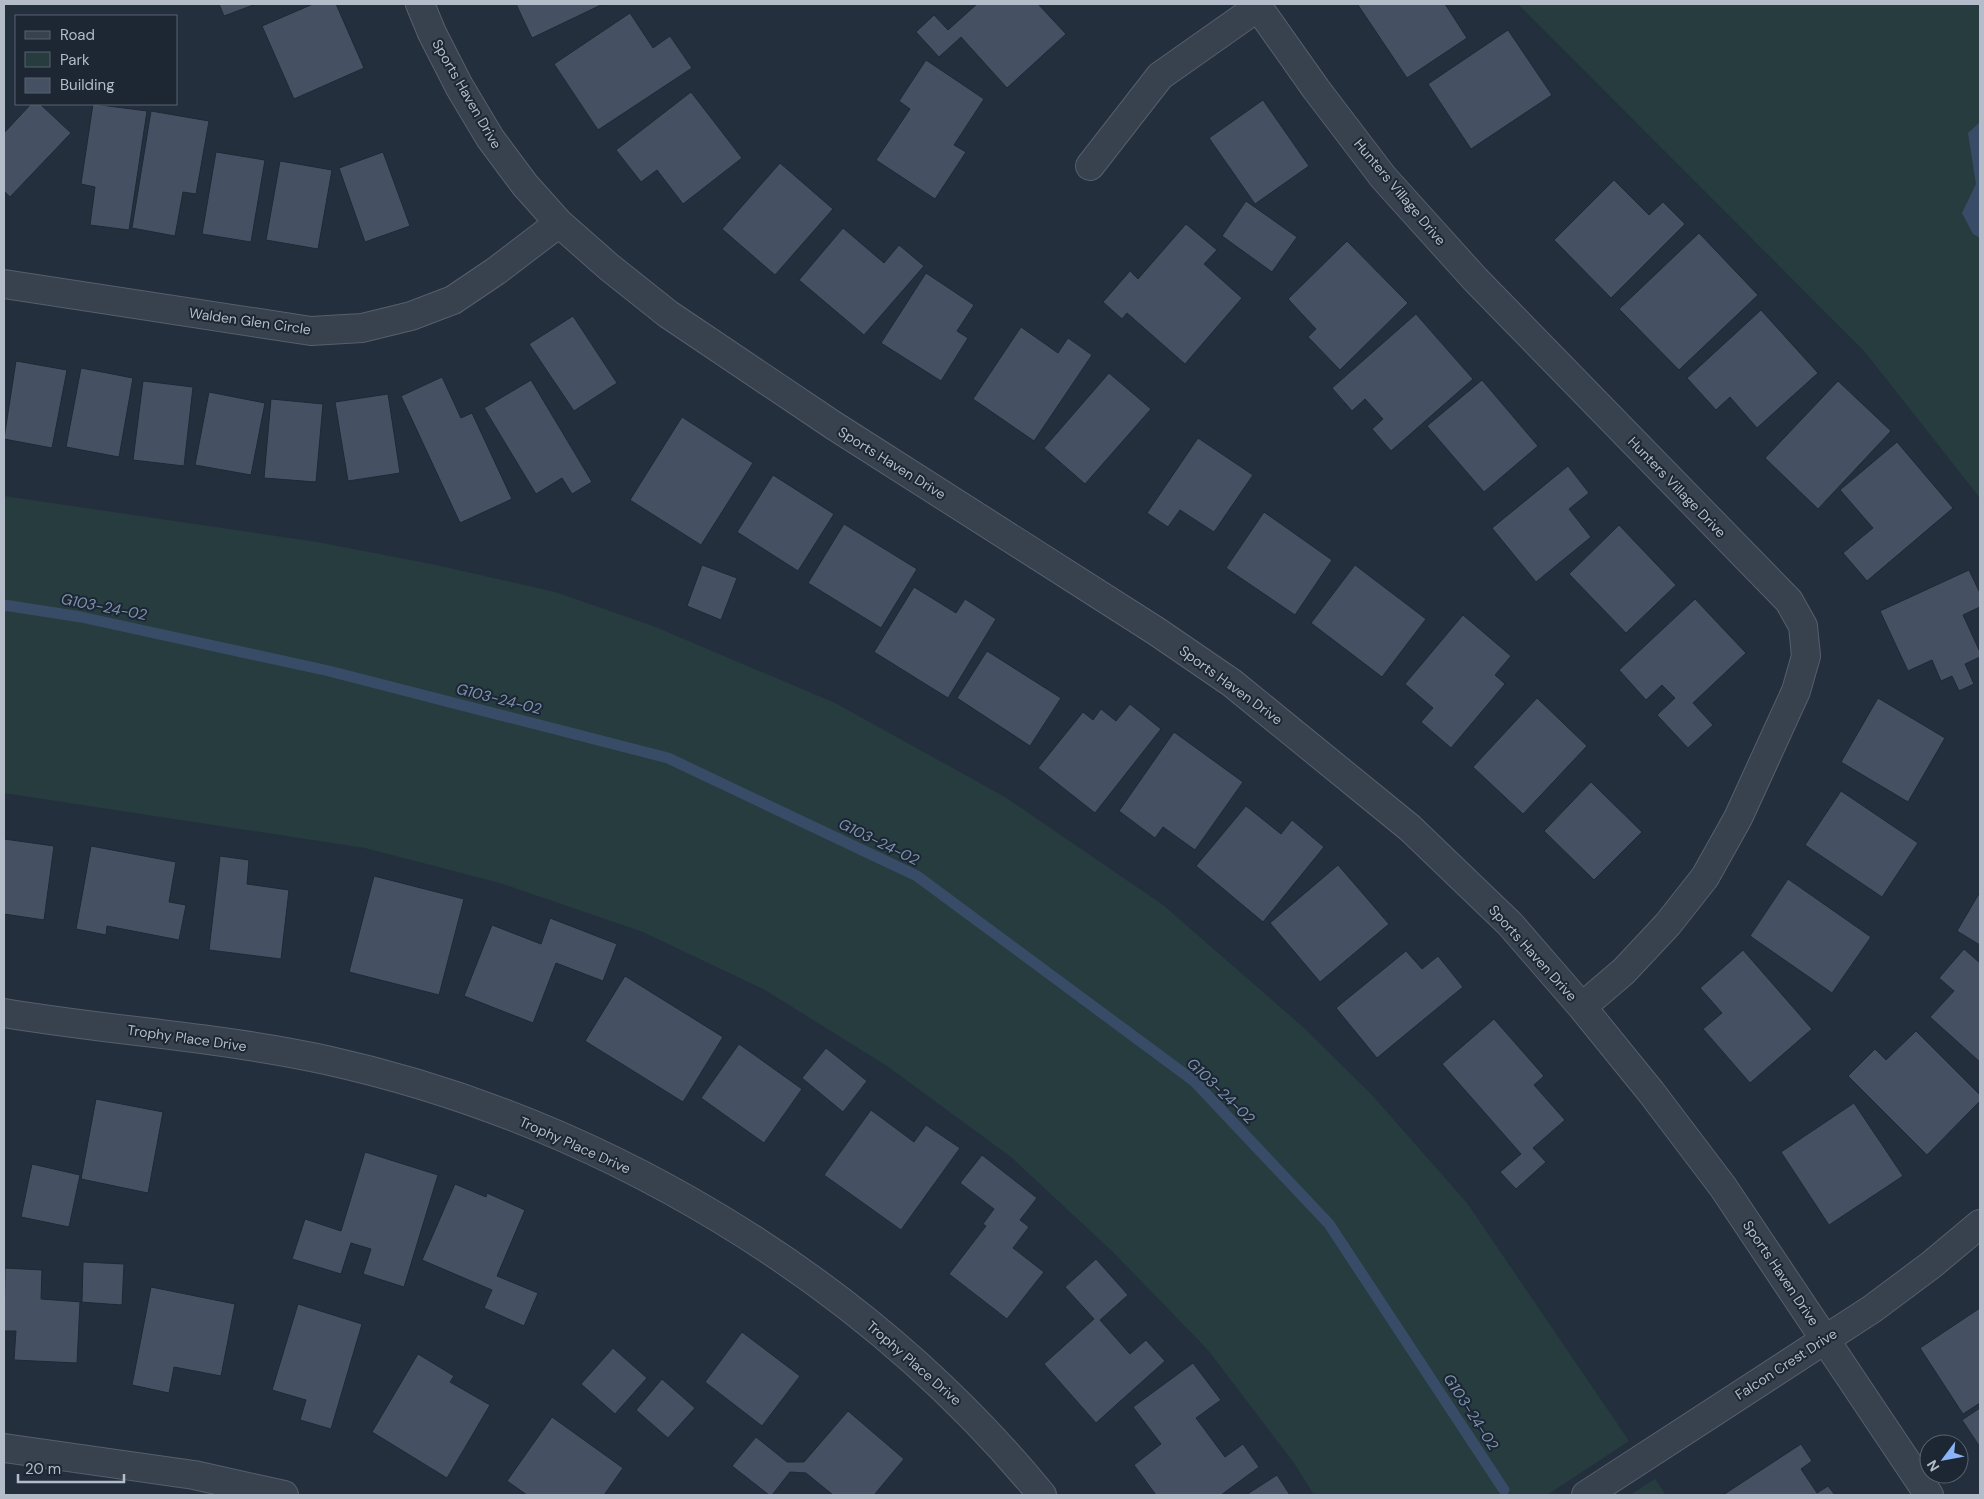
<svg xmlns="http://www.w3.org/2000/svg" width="1984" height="1499" viewBox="0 0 1984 1499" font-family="'DM Sans',sans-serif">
<rect width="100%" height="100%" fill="#242f3e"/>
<path fill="#263c3f" d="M1518,4H1980V498L1865,352Z
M4,496L317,542L436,565L555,592L653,626L835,703L1005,797L1163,905L1304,1028L1371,1094L1467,1203L1629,1441L1547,1495H1314L1294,1463L1208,1350L1112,1251L1011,1157L887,1066L765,990L643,932L500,883L365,848L4,793Z
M1655,1479L1666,1495H1630Z"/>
<path fill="#394c67" d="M1980,122V238L1973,234L1962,213L1976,184L1968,133Z"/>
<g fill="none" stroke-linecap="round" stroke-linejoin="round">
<path stroke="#394c67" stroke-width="11" d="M4,605L81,617L329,671L668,758L917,876L1194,1081L1329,1224L1504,1490"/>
</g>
<path fill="#455162" stroke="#1f2835" d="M219,4H256L224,16Z
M313,4H336L364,68L294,99L262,26Z
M516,4H603L532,38Z
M977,4H1038L1066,34L1007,88L961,37L939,57L916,32L934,15L948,30Z
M1360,4H1445L1467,38L1407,78L1358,5Z
M630,13L653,48L670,36L692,68L598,130L554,64Z
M1508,30L1552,95L1471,149L1428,84Z
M926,60L984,99L954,145L966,152L935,199L876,160L910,109L899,101Z
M691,92L742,158L683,204L657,170L641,182L616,150Z
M1263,100L1309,166L1255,204L1209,138Z
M31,104H40L71,133L10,197L4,191V133Z
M93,104L147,111L129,230L90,225L95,187L81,184Z
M151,111L209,121L196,194L183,192L175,236L132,228Z
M216,152L265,160L251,242L202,234Z
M383,152L410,226L365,242L339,168Z
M280,161L332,170L318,249L266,240Z
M780,163L833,209L775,275L722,229Z
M1614,180L1649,215L1663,202L1685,224L1611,298L1554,240Z
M1246,201L1297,237L1272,272L1222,236Z
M1186,224L1217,250L1204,264L1242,298L1185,364L1127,313L1122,319L1103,302L1130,271L1138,279Z
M843,228L884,263L899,245L924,266L864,335L799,280Z
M1699,233L1758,295L1679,370L1619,309Z
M1347,241L1408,303L1340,370L1308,337L1316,329L1288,299Z
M926,273L974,305L957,331L968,338L941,381L881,343Z
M1761,310L1818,373L1757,428L1730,397L1716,410L1687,378Z
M1416,314L1473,379L1391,451L1372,429L1383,419L1365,399L1352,411L1332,388Z
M573,316L617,383L574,411L529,344Z
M1021,327L1058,353L1068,338L1092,355L1034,441L973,399Z
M16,361L67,370L52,448L4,439Z
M81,368L133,378L119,457L66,447Z
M1109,373L1151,409L1085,484L1044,448Z
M442,377L461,418L472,413L512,499L460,523L401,396Z
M531,380L592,482L572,494L562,478L536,494L484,408Z
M1482,380L1538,446L1484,492L1427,426Z
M143,381L193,387L184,466L133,460Z
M1838,381L1891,431L1818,509L1765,458Z
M209,392L265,403L251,475L195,465Z
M388,394L400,473L348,481L335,402Z
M271,399L323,404L316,482L264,478Z
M682,417L753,463L701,545L630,500Z
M1198,438L1253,475L1214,532L1180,510L1168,527L1147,513Z
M1897,442L1953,508L1867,581L1843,553L1873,528L1840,490Z
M1568,466L1589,493L1569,509L1591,537L1536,582L1492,528Z
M773,475L834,514L798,571L737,532Z
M1264,512L1332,560L1295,615L1226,568Z
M844,524L917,569L881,628L808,583Z
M1619,525L1676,585L1626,633L1569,574Z
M702,565L737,578L721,620L687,606Z
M1355,565L1426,619L1382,677L1311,623Z
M1969,570L1980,593V607L1963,615L1980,652V657L1965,664L1974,684L1959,691L1952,676L1941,681L1932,660L1908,671L1880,611Z
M914,587L956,613L965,599L996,619L948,698L874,652Z
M1695,599L1746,653L1693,703L1713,725L1688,748L1657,715L1675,698L1662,685L1646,700L1619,670Z
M1463,615L1511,656L1495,675L1505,684L1451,748L1421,722L1433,708L1405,684Z
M987,651L1061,698L1030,746L957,698Z
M1537,698L1587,746L1523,814L1473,767Z
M1878,698L1945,738L1908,802L1841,762Z
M1130,704L1161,729L1095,813L1038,768L1083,712L1093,720L1101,709L1116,721Z
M1174,732L1243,782L1195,850L1163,827L1155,838L1119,811Z
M1591,782L1642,832L1594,880L1544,831Z
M1841,791L1918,843L1882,897L1805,845Z
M1246,806L1281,834L1292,820L1324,847L1263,922L1196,866Z
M4,839L54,846L44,920L4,914Z
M91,846L176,862L169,902L186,905L179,940L107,926L106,935L76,929Z
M220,856L249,860L247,884L289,890L281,959L209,950Z
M1338,865L1389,924L1320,982L1270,923Z
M374,876L464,899L439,995L349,972Z
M1788,879L1871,937L1832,993L1750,936Z
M1980,892V945L1957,931Z
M550,918L617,944L603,981L556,963L533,1023L464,996L492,925L541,944Z
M1964,949L1980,963V1062L1930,1017L1954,991L1939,978Z
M1743,950L1812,1029L1750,1083L1703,1029L1722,1013L1700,988Z
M1406,951L1422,969L1438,956L1463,987L1377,1058L1336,1008Z
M625,976L723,1037L683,1102L585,1041Z
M1494,1019L1544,1076L1534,1085L1565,1120L1533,1148L1546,1162L1516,1189L1500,1172L1521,1154L1442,1064Z
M1916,1031L1980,1095V1101L1927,1155L1848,1076L1875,1049L1886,1060Z
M739,1044L802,1089L764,1143L701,1098Z
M826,1048L867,1081L843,1112L802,1078Z
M96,1099L163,1112L148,1193L81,1179Z
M1854,1103L1903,1176L1829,1225L1781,1152Z
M871,1110L914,1142L926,1125L960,1148L901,1230L824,1175Z
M365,1152L438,1175L404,1287L363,1274L371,1249L351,1243L341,1274L292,1259L305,1219L341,1231Z
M982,1155L1037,1198L1020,1220L1029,1227L1013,1248L1044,1272L1007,1319L949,1274L986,1226L983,1224L994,1209L960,1183Z
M32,1164L80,1175L69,1227L21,1217Z
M455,1184L486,1197L487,1193L525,1210L497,1276L538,1293L524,1326L484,1308L492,1290L422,1260Z
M1096,1259L1128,1295L1100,1320L1130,1354L1146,1340L1165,1361L1096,1423L1044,1364L1094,1319L1065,1287Z
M83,1262L124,1264L122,1305L80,1302L77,1363L14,1360L16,1331H4L5,1268L42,1270L41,1299L82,1302Z
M151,1287L235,1304L221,1376L174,1367L169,1393L132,1385Z
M298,1304L362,1324L331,1429L300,1420L306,1400L272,1390Z
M1980,1308V1403L1963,1414L1920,1348Z
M742,1332L800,1376L762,1426L705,1382Z
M613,1348L647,1378L615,1414L581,1384Z
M418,1354L454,1376L450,1382L490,1405L447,1478L372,1432Z
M1193,1363L1221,1400L1196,1418L1225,1457L1243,1444L1259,1467L1221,1495H1156L1134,1465L1161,1444L1133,1407Z
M662,1379L695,1408L668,1438L636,1410Z
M1980,1408V1447L1962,1420Z
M848,1411L904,1459L874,1495H833L806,1473L790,1472L772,1495H769L732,1466L756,1437L787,1462H804Z
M552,1417L623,1468L604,1495H527L507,1481Z
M1801,1444L1812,1461L1801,1469L1817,1493L1828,1486L1835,1495H1723Z
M1277,1475L1290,1495H1246Z"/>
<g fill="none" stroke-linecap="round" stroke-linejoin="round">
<defs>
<path id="street" d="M420,4L432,33L459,86L490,138L525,185L559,223L609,267L668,314L833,425L1156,631L1232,683L1410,828L1510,924L1582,1007L1651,1092L1723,1187L1929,1495
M1256,4L1316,89L1383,177L1475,279L1789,601L1803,626L1806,656L1796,691L1738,818L1705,877L1668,924L1624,971L1582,1007
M1090,166L1160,76L1258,7
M4,284L311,331L362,328L411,316L453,300L496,271L559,223
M4,1013C111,1031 220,1037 326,1060C601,1121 864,1278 1042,1495
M4,1448L194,1475L284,1495
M1586,1495L1872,1309L1931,1265L1980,1224"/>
</defs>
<use href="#street" stroke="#565f6c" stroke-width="30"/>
<use href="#street" stroke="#38414e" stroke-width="28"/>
</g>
<g text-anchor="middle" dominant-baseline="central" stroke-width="4" stroke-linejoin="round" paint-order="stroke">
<g font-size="14" fill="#b4bcc9" stroke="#1d2633">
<text transform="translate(467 94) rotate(60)">Sports Haven Drive</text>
<text transform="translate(1400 192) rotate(50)">Hunters Village Drive</text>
<text transform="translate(250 321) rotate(8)">Walden Glen Circle</text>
<text transform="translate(892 463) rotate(32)">Sports Haven Drive</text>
<text transform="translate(1677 487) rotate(46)">Hunters Village Drive</text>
<text transform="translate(1231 685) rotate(36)">Sports Haven Drive</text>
<text transform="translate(1533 953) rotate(48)">Sports Haven Drive</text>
<text transform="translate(187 1038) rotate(8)">Trophy Place Drive</text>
<text transform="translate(575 1145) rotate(24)">Trophy Place Drive</text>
<text transform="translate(1781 1273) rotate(56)">Sports Haven Drive</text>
<text transform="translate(914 1363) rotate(41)">Trophy Place Drive</text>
<text transform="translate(1786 1364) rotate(-33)">Falcon Crest Drive</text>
</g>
<g font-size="15" font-style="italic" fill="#7c92b1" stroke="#1d2633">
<text transform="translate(104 607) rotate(11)">G103-24-02</text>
<text transform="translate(499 699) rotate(14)">G103-24-02</text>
<text transform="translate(879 842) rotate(26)">G103-24-02</text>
<text transform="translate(1221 1091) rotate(44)">G103-24-02</text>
<text transform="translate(1471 1412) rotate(57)">G103-24-02</text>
</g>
</g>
<rect width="1984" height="1499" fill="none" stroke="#b4bcc9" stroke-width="10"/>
<rect x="15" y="15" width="162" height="90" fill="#1d2633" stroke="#59626f"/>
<rect x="25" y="31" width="25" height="8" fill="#38414e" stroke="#59626f"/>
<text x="60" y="40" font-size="15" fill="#b4bcc9">Road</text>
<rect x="25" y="52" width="25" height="15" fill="#263c3f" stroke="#59626f"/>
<text x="60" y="65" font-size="15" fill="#b4bcc9">Park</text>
<rect x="25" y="78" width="25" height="15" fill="#455162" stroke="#59626f"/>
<text x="60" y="90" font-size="15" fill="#b4bcc9">Building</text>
<g transform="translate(1944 1459) rotate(238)"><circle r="24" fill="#1d2633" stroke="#59626f"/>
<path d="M0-4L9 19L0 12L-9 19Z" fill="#8ab4f8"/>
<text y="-8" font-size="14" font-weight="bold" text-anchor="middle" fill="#b4bcc9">N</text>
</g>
<path d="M18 1474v8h106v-8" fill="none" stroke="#b4bcc9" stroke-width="2.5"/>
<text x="25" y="1474" font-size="15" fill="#b4bcc9" stroke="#1d2633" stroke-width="4" paint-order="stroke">20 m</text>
</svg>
